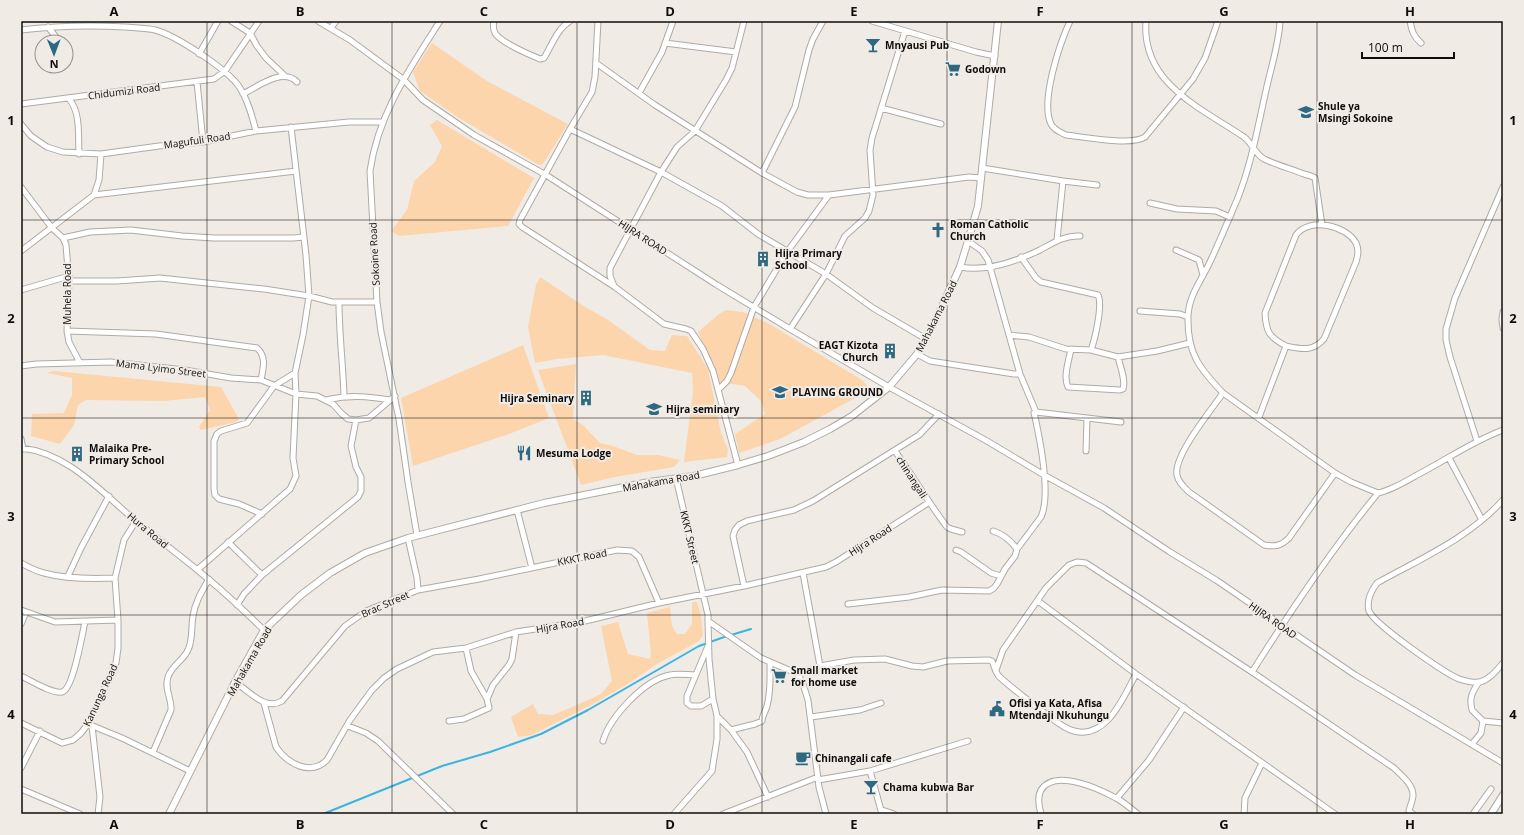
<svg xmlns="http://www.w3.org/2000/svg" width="1524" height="835" viewBox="0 0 1524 835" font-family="'Open Sans',sans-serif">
<rect width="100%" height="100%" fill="#f1ebe5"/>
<path fill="#fcd5ac" d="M432,43L487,81L568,124L543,164L539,165L459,118L420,91L413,72Z
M437,120L534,178L508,226L399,236L391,231L407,210L414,181L435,162L442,146L430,125Z
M540,277L582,305L608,320L650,350L665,351L672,335L687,336L708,369L721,433L728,450L727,457L684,462L693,391L692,373L603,355L557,359L535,363L528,327L536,285Z
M726,310L743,312L766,322L862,380L869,388L868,391L780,439L739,453L735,434L765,414L761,401L745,386L720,382L698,332L719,314Z
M523,345L549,418L509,434L413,466L401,398Z
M576,364L573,419L583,425L600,443L613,446L637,455H658L680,460L674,467L615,477L581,485C567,446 552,409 538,370Z
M54,371L221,387L239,419L236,422L201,430L199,427L210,410L205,397L164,401L86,400L78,405L74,425L60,444L31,436L32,414L64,413L72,395V378L47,373Z
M692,602H697L701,616L703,635L699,641L657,664L626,685L593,704L532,735L518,737L511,717L533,704L538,714L553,715L577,705L601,694L612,681L601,626L618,622L628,654L650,659L651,654L647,613L670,607L672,626L677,634H685L692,624Z"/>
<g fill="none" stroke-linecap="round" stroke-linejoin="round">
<path stroke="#3bb4e1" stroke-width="2" d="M731,635L751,629
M323,814L442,766L490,752L541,734L588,710L699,646L727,636"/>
<defs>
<path id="minor" d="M231,21L250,33L257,46L266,58L285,76
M318,21L350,40L403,79L423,100L474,135L546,175L717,285L790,329L889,387L987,441L1044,475L1104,508L1170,552L1216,580L1355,675L1503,763
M494,21C493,25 493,29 495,33C500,42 530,55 540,59L544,58C552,45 557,29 570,21
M598,21L595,77L592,92L570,129L520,220L519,224L522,227L615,287L664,324L686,329L691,331L703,349L713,371L738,465
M872,21L976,52L995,56
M1070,21C1060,43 1040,101 1051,124C1054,130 1060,132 1066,135C1084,137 1131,146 1145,137L1193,79L1205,58L1218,21
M1146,21C1141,83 1201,108 1244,137C1252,143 1255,154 1264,159C1277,165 1291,169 1304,174C1308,175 1312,176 1315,178L1322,225
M1280,21C1279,43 1272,64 1267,86C1258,125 1252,163 1237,200C1228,221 1219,243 1209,264C1200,282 1189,296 1188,316C1187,353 1199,368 1223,393L1335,473L1351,482L1378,493C1392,490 1405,482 1417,475C1446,460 1473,441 1503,430
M1410,21C1412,31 1413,36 1421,43
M48,27L60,42
M331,28L336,21
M21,30C55,26 90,25 125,27C135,28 146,28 155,30C175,35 229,70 240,88C248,101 252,116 256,131
M665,43L736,52
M199,54L218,21
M596,63L655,105L762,173L797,192L808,195H829L969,177L981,178
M197,82L203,142
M639,93L662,52L673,21
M243,94C257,87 283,67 297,82
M69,99C81,112 78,137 79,154
M21,104L214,79L225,71L259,21
M881,108L941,124
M21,124L31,136L47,147L63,152L101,154L159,146L203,142L256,131L349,122H383
M570,129L661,172L722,206L758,234L826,274L873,308L926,339
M982,168L1063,181L1057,240
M762,173L795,107L809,50L813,39L823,21
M1063,181L1097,185
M21,187L52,228L63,238L66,245L69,281L67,331L69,342L80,363
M94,195L296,171
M1150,203L1177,209L1216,211L1230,217
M63,238L90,232L131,230L182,236L214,238H293L304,237
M968,241L982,251L988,260L1020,374L1036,412L1034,413L1035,417C1040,440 1051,495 1041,517L1017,549
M1176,250L1199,260L1203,275
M21,251L94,195L99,180L101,154
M1021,257L1036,278L1041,282L1098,295C1103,305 1095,339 1091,350
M960,267C986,272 1017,261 1040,250C1053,243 1065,235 1080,236
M69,281H117L160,278L264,289L309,296L332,302H377
M614,286L610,276V268L661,172L677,147L695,131L726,80L732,68L744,21
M21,290L69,276
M339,302C339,333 343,365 344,396
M1140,311L1180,314L1188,317
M1503,312L1502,319L1503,328
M790,329L826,274L845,236L865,218L869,211L873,195L870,150L872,138L905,31
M67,331L156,334L257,348C267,357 263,369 261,380
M1009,335L1029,337L1066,349L1091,350L1118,357L1157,351L1190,343
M1071,349C1069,360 1063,377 1068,387L1120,390L1123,389C1126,380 1120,366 1118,357
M917,354L930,361L1014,374H1020
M21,366L36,364L111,362L185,370L231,378L261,380L296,394L317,396L333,404L341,413L348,419L356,420L369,418L395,396
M718,390L727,381L731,373L754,307L787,252L829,195
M1223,393C1212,409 1173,456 1177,475C1178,482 1184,487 1189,492L1264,545C1275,547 1281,546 1289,538L1335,473
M326,400C349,395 367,396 390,400
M1036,412L1121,422
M1259,417L1286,346C1301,349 1313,352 1324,339L1356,262C1358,255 1359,250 1356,243C1346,225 1309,217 1296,235L1265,313C1266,332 1269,337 1286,346
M21,439L23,449
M1477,441L1450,357L1446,340V329L1455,298L1503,187
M21,448C69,453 102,493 137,522C160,541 185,559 208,579C228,595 246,613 264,630
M895,451C913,476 928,502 947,527L951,529L962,532
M1086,451L1087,418
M1449,458L1482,520
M676,478L708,615V621L761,658L798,674L803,684L808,700L819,787L826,814
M1503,500C1469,538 1420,559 1377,583C1371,591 1366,600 1369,611C1375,625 1443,672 1459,679C1465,681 1473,683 1480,682C1490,679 1497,670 1503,663
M517,510L532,568
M262,514L239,504L219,499L215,495L214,489V441L217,434L221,431L247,423L274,386L295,373
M417,535L408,482L399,419L381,332L377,302L370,171C378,114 410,68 440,21
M408,538L417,578L418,590
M228,542L262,575
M956,550L961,552L991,573L1001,576
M21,563C28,567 36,571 44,573C66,579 92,579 115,578
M197,570L290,489L296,476L293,458L296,394L295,373L303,335L309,296L306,255L291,127
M803,573L820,666
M68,576L81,548L109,496
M744,586L733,536L735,530L739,525L747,521L794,510L813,501L919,435L939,414
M1038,601L1136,674L1335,814
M848,604L909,597L942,590L989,591L994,588L997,584L1005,569L1015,556L1017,549C1011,541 1003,534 993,531
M237,605L244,594L262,575L358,497L361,491V477L356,467L351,446L356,420
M21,610L55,622L118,620
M708,621L709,659L713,699L717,716L731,730L747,752L768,797
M21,624L26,612
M708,646L687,696V703L691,706H701L713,699
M466,648L471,671L487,699
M996,670L1003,650L1046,588L1069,565L1077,562L1086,563L1252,672L1394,768C1401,775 1413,784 1413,795C1413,800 1410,806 1409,811L1413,814
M1252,672C1291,610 1331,550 1378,493
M798,674L820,666L854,660L885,659L912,666L923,667L947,661L989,660L992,661C994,665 995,671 998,675C1002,681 1031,702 1038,708C1049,715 1061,728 1074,731C1107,740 1124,696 1136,674
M21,676C30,680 52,694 62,692C73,690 82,635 85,622
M235,682C249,691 265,711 282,701L345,626L366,611L418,590L479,579L617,550L632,551L639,557L659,603
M1479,682C1472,692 1469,698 1472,710L1483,721L1503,723
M264,703L276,747C287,763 310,777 327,760L350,720L372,690L384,678L397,669L433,652L466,648L516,632L581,622L659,603L744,586L826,567L836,562L928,503
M811,717L860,710L881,703
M449,721L464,719L489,708L487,699L493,685L509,665L512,659L516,632
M21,723L62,743L73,740L81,733L88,724L116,663L118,648V620L115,578L124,540L136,521
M88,724L122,738L190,771
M92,726L100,797L98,814
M348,726L366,733L378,741L453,814
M731,730L755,724L762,721C762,715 766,711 767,706C771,692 770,677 770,663
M603,741C610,717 644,680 670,675C677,673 687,675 695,675
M1472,744L1481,733L1483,721
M153,752L171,710C172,699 164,689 168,677C172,665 183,661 188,650C193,640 191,627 193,616C195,602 202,591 209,579
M21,768L40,731
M870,771L882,814
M818,780L870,771L968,741
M21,789L80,814
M1117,798L1149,760L1184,707
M882,810L894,814
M674,814L712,771L717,739V716
M723,814L818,777
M1041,814C1039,807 1037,797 1041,790C1055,768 1099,789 1116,798C1124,802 1131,809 1138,814
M1244,814L1245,798L1262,763
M1473,814L1491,789"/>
<path id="tertiary" d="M169,814L235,682L264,630L301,595L330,573L365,553L408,538L544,503L649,482L694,476L738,465L768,456L804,442L830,429L852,416L889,387L917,354L926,339L945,300L960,267L968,241L978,206L998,21
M1491,814L1503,795"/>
</defs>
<use href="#minor" stroke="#b0aaa5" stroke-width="7"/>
<use href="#tertiary" stroke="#b0aaa5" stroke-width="8"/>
<use href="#minor" stroke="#fff" stroke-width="5"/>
<use href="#tertiary" stroke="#fff" stroke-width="6"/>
</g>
<path fill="none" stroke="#0f0d0b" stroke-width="1" stroke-opacity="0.55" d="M207,21V814M392,21V814M577,21V814M762,21V814M947,21V814M1132,21V814M1317,21V814M21,220H1503M21,418H1503M21,615H1503"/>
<defs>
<symbol id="bar-bare" viewBox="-9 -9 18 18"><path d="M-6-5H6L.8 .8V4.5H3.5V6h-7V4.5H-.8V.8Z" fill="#2d6981" stroke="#f1ebe5" stroke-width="2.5" paint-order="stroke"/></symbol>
<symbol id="supermarket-bare" viewBox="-9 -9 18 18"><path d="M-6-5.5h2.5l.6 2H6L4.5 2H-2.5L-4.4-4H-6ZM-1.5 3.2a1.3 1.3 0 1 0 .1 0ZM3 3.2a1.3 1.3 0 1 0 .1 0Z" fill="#2d6981" stroke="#f1ebe5" stroke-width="2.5" paint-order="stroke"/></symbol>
<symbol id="school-bare" viewBox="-9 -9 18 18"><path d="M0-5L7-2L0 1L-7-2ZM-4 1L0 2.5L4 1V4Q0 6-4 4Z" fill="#2d6981" stroke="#f1ebe5" stroke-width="2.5" paint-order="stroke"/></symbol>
<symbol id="church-bare" viewBox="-9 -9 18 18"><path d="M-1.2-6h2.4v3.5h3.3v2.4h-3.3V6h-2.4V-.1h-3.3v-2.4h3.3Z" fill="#2d6981" stroke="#f1ebe5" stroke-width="2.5" paint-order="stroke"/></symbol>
<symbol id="building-bare" viewBox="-9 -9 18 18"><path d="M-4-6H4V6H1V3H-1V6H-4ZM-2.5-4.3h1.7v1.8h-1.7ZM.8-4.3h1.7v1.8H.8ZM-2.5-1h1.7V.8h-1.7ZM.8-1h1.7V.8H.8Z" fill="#2d6981" stroke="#f1ebe5" stroke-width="2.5" paint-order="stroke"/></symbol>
<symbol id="restaurant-bare" viewBox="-9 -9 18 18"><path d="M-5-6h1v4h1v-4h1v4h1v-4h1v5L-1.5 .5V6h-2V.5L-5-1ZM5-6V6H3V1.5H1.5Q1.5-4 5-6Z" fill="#2d6981" stroke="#f1ebe5" stroke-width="2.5" paint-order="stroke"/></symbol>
<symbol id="civic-bare" viewBox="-9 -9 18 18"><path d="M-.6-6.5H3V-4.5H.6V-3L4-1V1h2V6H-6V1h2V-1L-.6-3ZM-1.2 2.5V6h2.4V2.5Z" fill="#2d6981" stroke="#f1ebe5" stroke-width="2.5" paint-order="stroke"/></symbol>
<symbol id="cafe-bare" viewBox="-9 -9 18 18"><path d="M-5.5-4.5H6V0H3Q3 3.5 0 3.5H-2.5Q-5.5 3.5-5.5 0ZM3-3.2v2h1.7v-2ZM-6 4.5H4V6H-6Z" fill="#2d6981" stroke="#f1ebe5" stroke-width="2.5" paint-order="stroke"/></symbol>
</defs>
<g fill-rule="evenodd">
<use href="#bar-bare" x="862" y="34" width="22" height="22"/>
<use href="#supermarket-bare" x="942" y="58" width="22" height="22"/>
<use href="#school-bare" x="1295" y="101" width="22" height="22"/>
<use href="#church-bare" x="927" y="219" width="22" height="22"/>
<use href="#building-bare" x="752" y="248" width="22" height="22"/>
<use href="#building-bare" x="879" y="340" width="22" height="22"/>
<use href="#school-bare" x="769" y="381" width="22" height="22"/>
<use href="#building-bare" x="575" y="387" width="22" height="22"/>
<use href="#school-bare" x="643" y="398" width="22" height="22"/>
<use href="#restaurant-bare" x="513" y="442" width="22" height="22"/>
<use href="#building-bare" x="66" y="443" width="22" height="22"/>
<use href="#supermarket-bare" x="768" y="665" width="22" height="22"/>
<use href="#civic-bare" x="986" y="698" width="22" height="22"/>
<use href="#cafe-bare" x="792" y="747" width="22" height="22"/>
<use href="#bar-bare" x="860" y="776" width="22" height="22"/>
</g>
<g text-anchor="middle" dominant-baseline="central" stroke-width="4" stroke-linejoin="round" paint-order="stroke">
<g font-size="10" font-weight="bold" fill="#0f0d0b" stroke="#f1ebe5" text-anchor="start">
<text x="885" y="45">Mnyausi Pub</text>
<text x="965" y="69">Godown</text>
<text x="1318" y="106">Shule ya<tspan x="1318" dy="12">Msingi Sokoine</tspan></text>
<text x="950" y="224">Roman Catholic<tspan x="950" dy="12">Church</tspan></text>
<text x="775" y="253">Hijra Primary<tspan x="775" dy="12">School</tspan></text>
<text x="878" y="345" text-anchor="end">EAGT Kizota<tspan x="878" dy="12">Church</tspan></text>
<text x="792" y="392">PLAYING GROUND</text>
<text x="574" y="398" text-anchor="end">Hijra Seminary</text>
<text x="666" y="409">Hijra seminary</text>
<text x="89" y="448">Malaika Pre-<tspan x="89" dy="12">Primary School</tspan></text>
<text x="536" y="453">Mesuma Lodge</text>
<text x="791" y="670">Small market<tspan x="791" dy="12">for home use</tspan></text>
<text x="1009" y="703">Ofisi ya Kata, Afisa<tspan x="1009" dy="12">Mtendaji Nkuhungu</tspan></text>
<text x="815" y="758">Chinangali cafe</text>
<text x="883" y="787">Chama kubwa Bar</text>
</g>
<g font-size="10" fill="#0f0d0b" stroke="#f1ebe5">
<text transform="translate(124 91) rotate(-7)">Chidumizi Road</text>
<text transform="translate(197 140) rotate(-8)">Magufuli Road</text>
<text transform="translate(643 237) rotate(33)">HIJRA ROAD</text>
<text transform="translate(374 254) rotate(-93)">Sokoine Road</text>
<text transform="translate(67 294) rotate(-90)">Muhela Road</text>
<text transform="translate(936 316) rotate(-63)">Mahakama Road</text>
<text transform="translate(161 368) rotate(7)">Mama Lyimo Street</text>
<text transform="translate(912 477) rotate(57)">chinangali</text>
<text transform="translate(661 481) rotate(-10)">Mahakama Road</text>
<text transform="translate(148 530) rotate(40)">Hura Road</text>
<text transform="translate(690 537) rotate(77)">KKKT Street</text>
<text transform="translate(870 540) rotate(-33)">Hijra Road</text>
<text transform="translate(582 557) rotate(-11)">KKKT Road</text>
<text transform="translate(385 604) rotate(-24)">Brac Street</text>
<text transform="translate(1273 620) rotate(35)">HIJRA ROAD</text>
<text transform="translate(560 625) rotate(-10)">Hijra Road</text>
<text transform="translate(249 661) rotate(-60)">Mahakama Road</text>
<text transform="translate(100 695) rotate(-65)">Kanunga Road</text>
</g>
</g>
<rect width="1524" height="835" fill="none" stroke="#f1ebe5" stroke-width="44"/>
<g transform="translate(54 54) rotate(179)"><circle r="19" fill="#f1ebe5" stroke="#97928e"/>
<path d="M0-3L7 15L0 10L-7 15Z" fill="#2d6981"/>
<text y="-6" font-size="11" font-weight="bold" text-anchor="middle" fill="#0f0d0b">N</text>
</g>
<path d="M1362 52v6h92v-6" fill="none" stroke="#0f0d0b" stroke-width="2"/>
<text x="1368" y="52" font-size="12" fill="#0f0d0b" stroke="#f1ebe5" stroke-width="3" paint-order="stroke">100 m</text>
<rect x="22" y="22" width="1480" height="791" fill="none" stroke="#0f0d0b" stroke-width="1.5"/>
<g font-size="13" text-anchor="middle" font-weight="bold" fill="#0f0d0b">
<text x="114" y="16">A</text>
<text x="300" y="16">B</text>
<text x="484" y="16">C</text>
<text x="670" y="16">D</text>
<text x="854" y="16">E</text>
<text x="1040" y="16">F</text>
<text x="1224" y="16">G</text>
<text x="1410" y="16">H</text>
<text x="11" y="125">1</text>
<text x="1513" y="125">1</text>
<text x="11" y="323">2</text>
<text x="1513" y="323">2</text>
<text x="11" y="521">3</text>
<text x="1513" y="521">3</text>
<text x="11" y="719">4</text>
<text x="1513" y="719">4</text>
<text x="114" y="829">A</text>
<text x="300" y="829">B</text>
<text x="484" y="829">C</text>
<text x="670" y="829">D</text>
<text x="854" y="829">E</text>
<text x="1040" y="829">F</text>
<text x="1224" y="829">G</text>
<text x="1410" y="829">H</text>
</g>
</svg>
